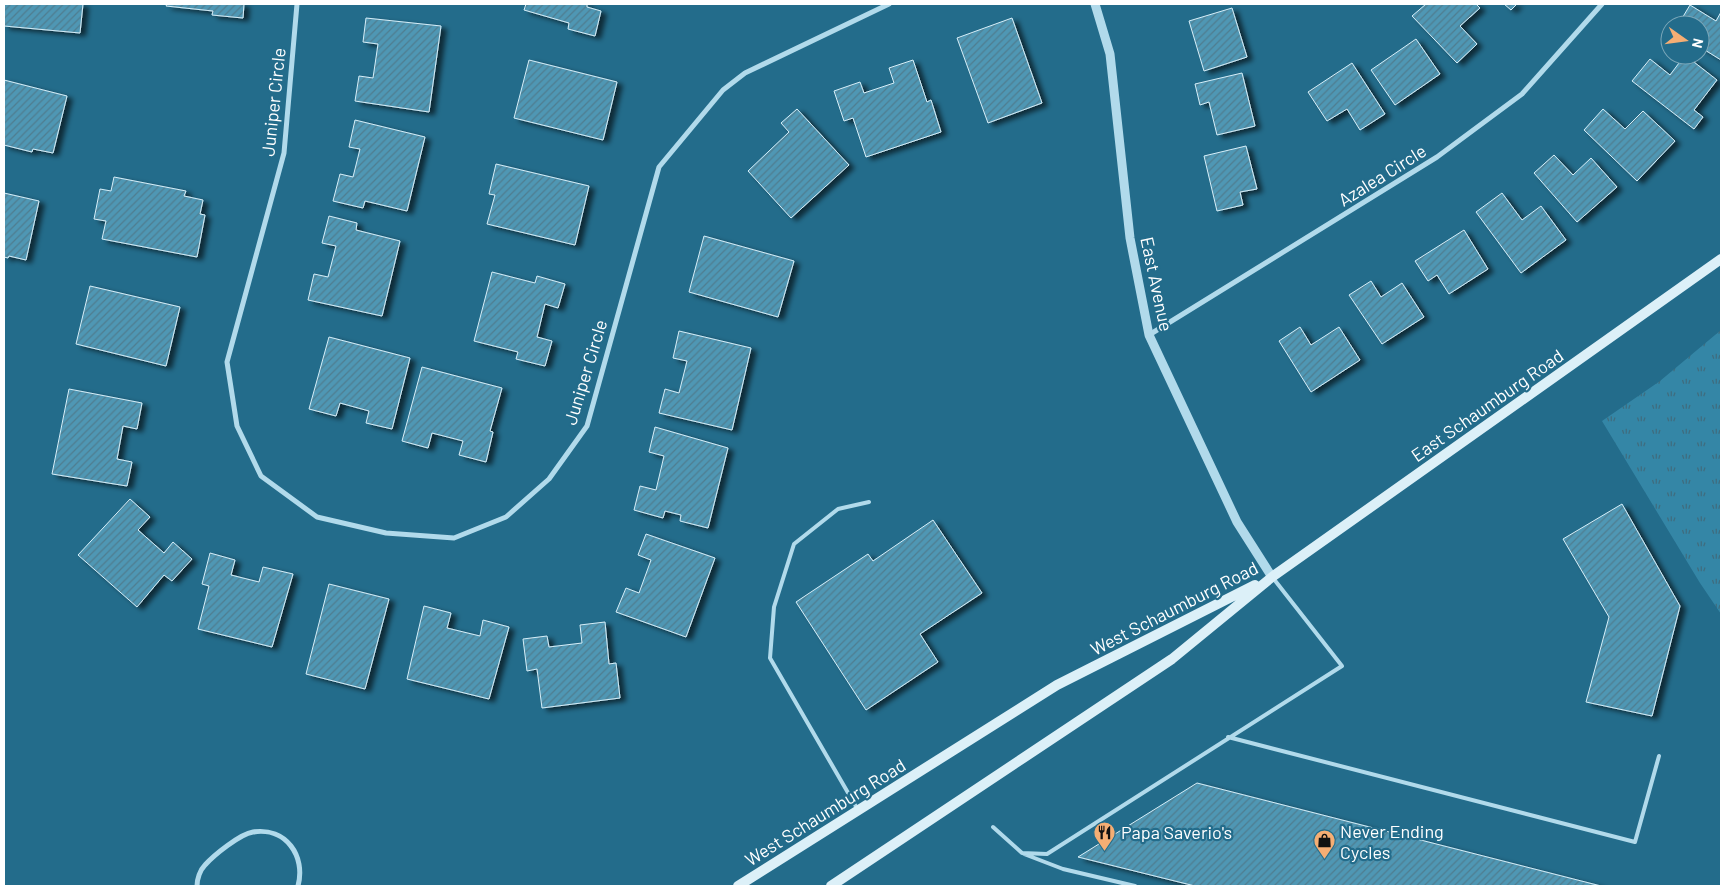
<svg xmlns="http://www.w3.org/2000/svg" width="1725" height="890" viewBox="0 0 1725 890" font-family="Barlow,sans-serif">
<defs>
<pattern id="grass-tufts" width="24" height="20" patternUnits="userSpaceOnUse" patternTransform="scale(1.25)"><rect width="24" height="20" fill="#3486a6"/><path d="M3 7l-1-3M5 7V3M7 7l1-3M15 17l-1-3M17 17v-4M19 17l1-3" fill="none" stroke="#3f6c7e"/></pattern>
<pattern id="building-hatch" width="6" height="6" patternUnits="userSpaceOnUse" patternTransform="scale(1.25)"><rect width="6" height="6" fill="#5097b4"/><path d="M-1 1l2-2M0 6l6-6M5 7l2-2" fill="none" stroke="#4f7d90"/></pattern>
<filter id="shadow"><feDropShadow dx="5.5" dy="3" stdDeviation="2.5" flood-color="#0009"/></filter>
</defs>
<rect width="100%" height="100%" fill="#236c8b"/>
<path fill="url(#grass-tufts)" d="M1721,330V614L1700,583L1602,421L1660,381Z"/>
<path fill="url(#building-hatch)" stroke="#d6eef8" filter="url(#shadow)" d="M4,4H83L80,33L4,26Z
M167,4H244L243,18L212,15L213,11L166,6Z
M526,4H587V7L601,11L595,36L568,29L569,23L524,10Z
M1426,4H1476L1480,8L1460,26L1477,44L1457,63L1412,16Z
M1504,4H1517L1511,10Z
M1690,5L1716,21L1721,12V60L1700,47V25H1678Z
M1232,8L1247,57L1204,71L1189,21Z
M366,18L441,26L429,112L355,101L359,76L373,78L378,44L363,42Z
M1012,18L1042,103L988,123L957,38Z
M1416,39L1440,74L1395,105L1371,70Z
M1685,55L1717,80L1694,110L1703,117L1694,129L1632,81L1650,59L1670,75Z
M529,60L617,82L603,140L514,118Z
M913,60L927,102L931,100L941,132L866,157L853,118L844,121L834,91L860,82L864,93L894,83L889,68Z
M1352,63L1385,114L1360,130L1347,109L1327,121L1308,92Z
M1242,73L1255,126L1217,135L1209,102L1200,105L1195,84Z
M4,80L67,96L53,153L33,149L32,152L4,145Z
M797,109L849,165L791,218L748,171L789,132L781,123Z
M1603,109L1625,129L1643,111L1675,141L1637,181L1584,130Z
M355,120L425,137L407,211L365,201L363,208L333,201L340,174L353,177L360,149L349,147Z
M1246,146L1257,189L1240,192L1243,205L1217,211L1204,156Z
M1554,155L1573,175L1591,158L1617,187L1577,222L1534,173Z
M496,164L589,186L575,245L487,224L495,195L489,194Z
M114,177L186,191L184,196L203,200L200,214L205,215L197,257L102,239L106,221L94,219L100,189L111,191Z
M4,193L39,201L26,260L9,256L8,258L4,257Z
M1502,193L1522,220L1541,206L1566,240L1521,273L1476,212Z
M329,216L357,223L356,230L400,241L382,316L308,300L314,274L328,277L336,246L322,243Z
M1464,230L1488,269L1449,294L1437,275L1428,281L1415,261Z
M704,236L794,261L778,317L689,292Z
M492,272L535,283L537,276L565,284L558,308L545,304L537,337L552,341L545,366L516,359L518,352L474,341Z
M1371,281L1381,297L1402,283L1424,317L1382,344L1349,295Z
M90,286L180,307L166,366L76,344Z
M1300,327L1311,345L1339,327L1360,360L1311,392L1279,341Z
M679,331L751,348L732,430L659,413L665,389L679,393L687,361L673,358Z
M329,337L410,358L392,429L366,423L369,411L340,403L336,416L309,409Z
M422,367L502,388L490,431L493,432L486,462L459,455L463,441L432,433L428,448L402,441Z
M69,389L142,403L137,429L123,426L117,459L132,462L127,486L52,474Z
M655,427L728,448L708,528L680,521L681,515L665,511L663,518L634,510L640,486L656,490L664,456L649,452Z
M130,499L150,517L138,530L164,553L173,542L192,559L172,581L164,575L137,607L78,555Z
M1622,504L1680,606L1652,716L1586,702L1609,617L1563,539Z
M933,520L982,593L920,634L938,662L866,710L796,602L868,554L873,561Z
M646,534L715,558L686,637L616,612L626,588L639,593L651,560L638,555Z
M210,553L235,560L231,575L259,582L263,567L293,574L272,647L198,629L209,586L202,584Z
M329,584L389,599L365,689L306,674Z
M424,606L451,613L447,628L480,636L483,620L509,627L489,699L407,679Z
M605,622L609,664L616,663L620,698L542,708L537,669L527,671L523,639L547,636L549,647L582,643L580,625Z
M1197,783L1601,886H1195L1078,857Z"/>
<g fill="none" stroke-linecap="round" stroke-linejoin="round">
<path stroke="#b1daeb" stroke-width="4" d="M1228,737L1635,842L1659,756
M858,810L770,658L774,607L794,544L838,509L869,502
M993,827L1022,853L1047,854L1342,666L1273,578
M1024,854L1063,869L1135,886"/>
<path stroke="#b1daeb" stroke-width="5" d="M297,4L284,153L227,362L237,426L261,476L317,517L386,533L454,538L506,517L549,479L587,426L659,167L723,90L745,73L889,4
M1149,335L1437,157L1522,94L1602,4
M197,886C197,879 200,870 205,865C214,855 240,834 253,832C286,827 306,856 298,886"/>
<path stroke="#b1daeb" stroke-width="9" d="M1095,4L1110,54L1130,238L1149,335L1237,522L1272,577"/>
<path stroke="#dcf0f8" stroke-width="10" d="M738,886L1057,685L1255,585
M831,886L1172,659L1272,577L1721,259"/>
</g>
<defs>
<symbol id="restaurant-pin" viewBox="-11 -11 22 30"><path d="M0 17L-7.5 6A9.5 9.5 0 1 1 7.5 6Z" fill="#f5ae74" stroke="#236c8b"/><path d="M-5-6h1v4h1v-4h1v4h1v-4h1v5L-1.5 .5V6h-2V.5L-5-1ZM5-6V6H3V1.5H1.5Q1.5-4 5-6Z" fill="#111"/></symbol>
<symbol id="shop-pin" viewBox="-11 -11 22 30"><path d="M0 17L-7.5 6A9.5 9.5 0 1 1 7.5 6Z" fill="#f5ae74" stroke="#236c8b"/><path d="M-5-2.5h2.3a2.7 3.5 0 0 1 5.4 0H5L5.5 6h-11ZM-1.5-2.5h3a1.5 2.3 0 0 0-3 0Z" fill="#111"/></symbol>
</defs>
<g fill-rule="evenodd">
<use href="#restaurant-pin" x="1092" y="820" width="25" height="34"/>
<use href="#shop-pin" x="1312" y="828" width="25" height="34"/>
</g>
<g text-anchor="middle" dominant-baseline="central" stroke-width="4.5" stroke-linejoin="round" paint-order="stroke">
<g font-size="18" fill="#fff" stroke="#236c8b">
<text transform="translate(273 102) rotate(-84)">Juniper Circle</text>
<text transform="translate(1382 175) rotate(-32)">Azalea Circle</text>
<text transform="translate(1157 284) rotate(78)">East Avenue</text>
<text transform="translate(585 372) rotate(-73)">Juniper Circle</text>
<text transform="translate(1487 405) rotate(-35)">East Schaumburg Road</text>
<text transform="translate(1174 608) rotate(-27)">West Schaumburg Road</text>
<text transform="translate(825 812) rotate(-32)">West Schaumburg Road</text>
</g>
<g font-size="18" fill="#fff" stroke="#236c8b" text-anchor="start">
<text x="1340" y="831">Never Ending<tspan x="1340" dy="21">Cycles</tspan></text>
<text x="1121" y="832">Papa Saverio's</text>
</g>
</g>
<rect width="1725" height="890" fill="none" stroke="#ffffff" stroke-width="10"/>
<g transform="translate(1685 40) rotate(104)"><circle r="24" fill="#236c8b" stroke="#7ba7b9"/>
<path d="M0-4L9 19L0 12L-9 19Z" fill="#f5ae74"/>
<text y="-8" font-size="14" font-weight="bold" text-anchor="middle" fill="#ffffff">N</text>
</g>
</svg>
